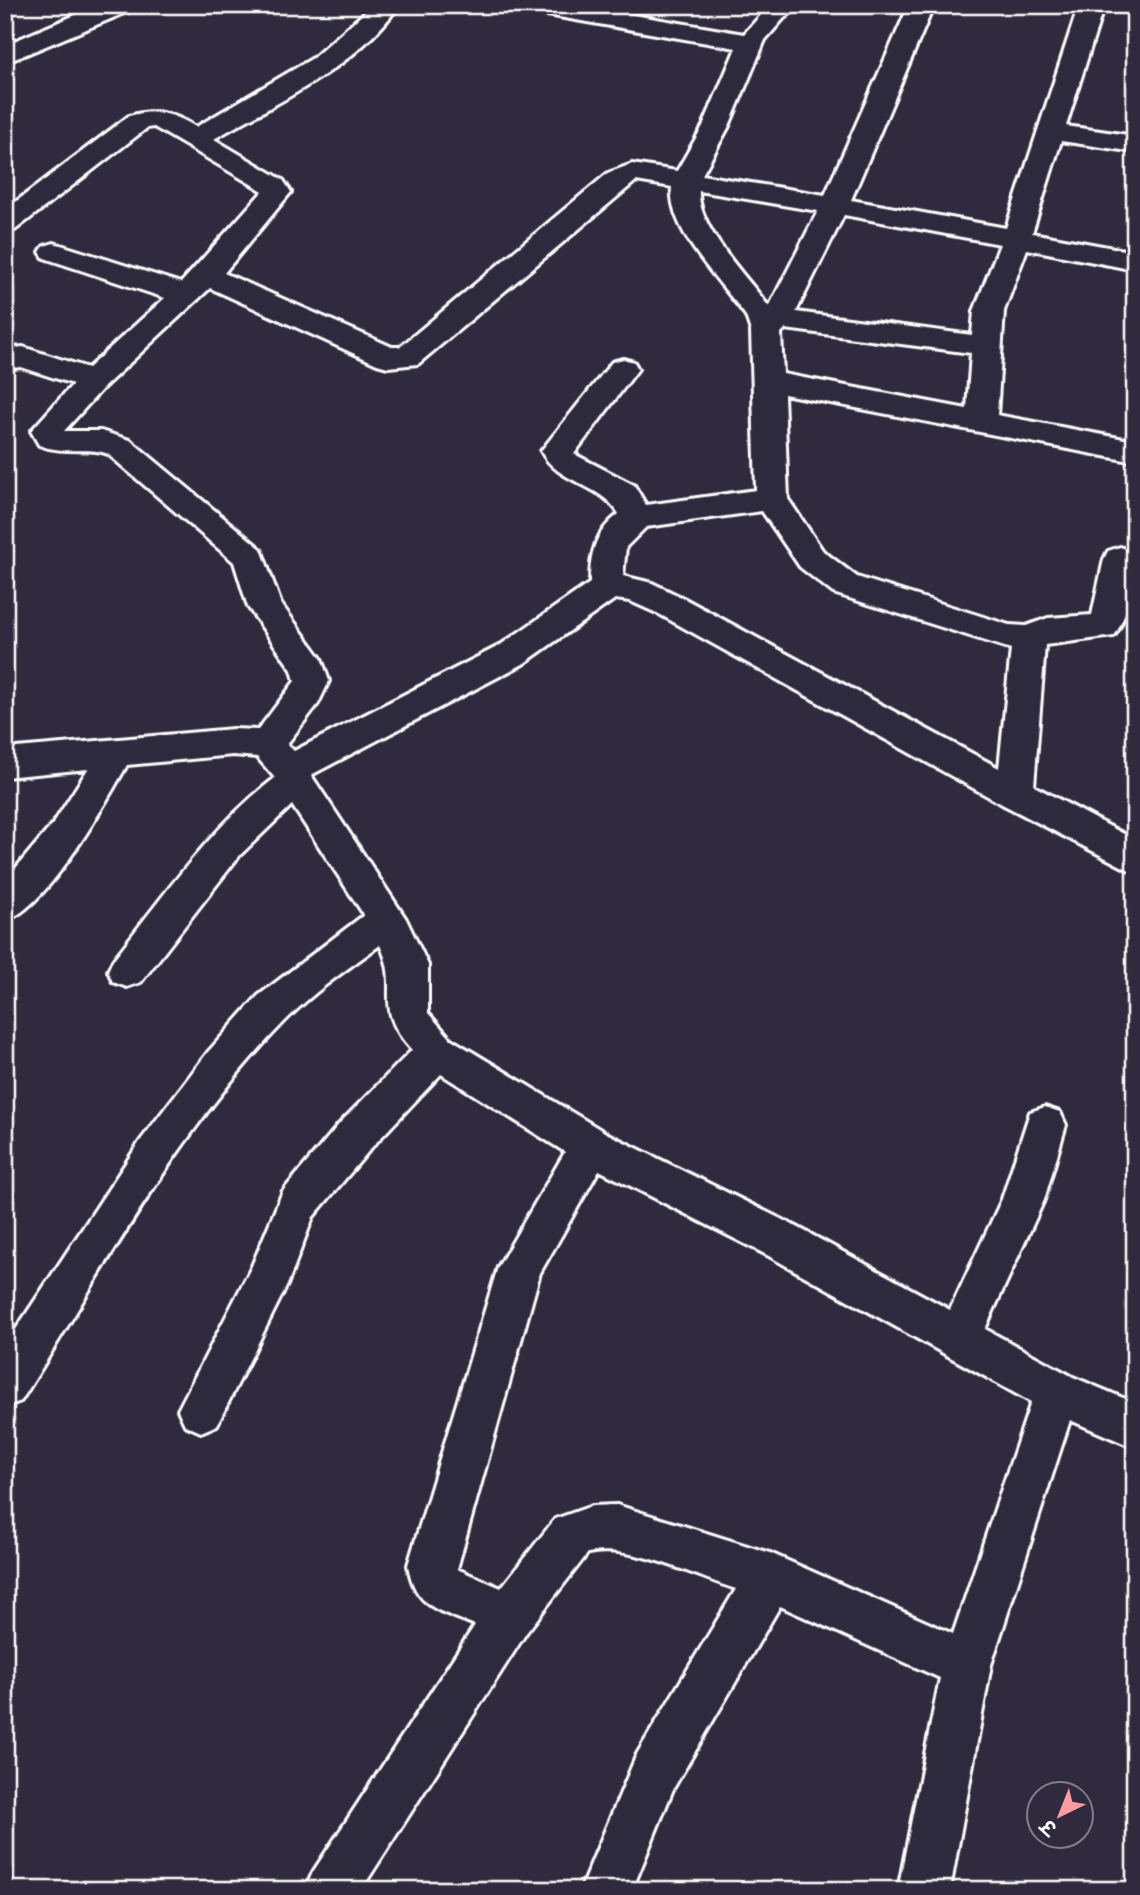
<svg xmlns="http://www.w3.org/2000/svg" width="1140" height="1895" viewBox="0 0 1140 1895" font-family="Sriracha,'Playpen Sans Deva',sans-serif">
<rect width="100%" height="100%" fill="#2f2a3d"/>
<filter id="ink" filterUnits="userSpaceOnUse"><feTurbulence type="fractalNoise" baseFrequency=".0143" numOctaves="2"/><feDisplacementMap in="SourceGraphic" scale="14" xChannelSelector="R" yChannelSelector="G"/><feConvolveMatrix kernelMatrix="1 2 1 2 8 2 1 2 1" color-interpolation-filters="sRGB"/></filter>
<g filter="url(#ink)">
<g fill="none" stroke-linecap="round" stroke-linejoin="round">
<defs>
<path id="minor" d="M99,5H135L132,10L5,63V45Z
M373,5H399C356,68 277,102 214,139L283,180L291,192L224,273L392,347H400L608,173L632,164L677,171L703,126L736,48L530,12L521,10L518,5H575L744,34L770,5H801L784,18L765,40L729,126L702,175L825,195L909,5H934L851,200L1006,228L1079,5H1104L1066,126L1135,136V152L1061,141L1032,233L1135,252V270L1027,249L1004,311L997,415L1135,441V462L784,394L788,499L823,551L857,577L1009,625L1026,626L1048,618L1092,615L1104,559L1108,551L1120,547L1132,551C1140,569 1126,620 1114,636L1045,645L1034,786L1135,840V873L1002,804L659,614L630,601L615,599L523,664L311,775L406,919L428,965V1013L451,1039L606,1133L797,1227L950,1310L1002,1199L1030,1112L1045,1107L1060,1112L1066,1125L1044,1200L985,1329L1073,1377L1135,1403V1448L1070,1420L991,1665L950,1890H898L940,1678L780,1606L673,1789L632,1890H580L637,1754L736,1589C695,1576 630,1543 588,1553L526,1633L361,1890H305L313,1872L475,1625C439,1610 415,1608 408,1565L498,1267L565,1152L441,1074L371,1148L313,1217L287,1285L217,1425L201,1432L185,1425L178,1410L252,1266L283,1191L341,1122L412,1050C371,1005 402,990 380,945C347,969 313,992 285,1021C177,1131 103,1272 21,1401L5,1407V1346L141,1140L208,1052L258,996L364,915L292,805L239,856L141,982L127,987L113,982L108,971L113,960C164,896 210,828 275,778L257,757L233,755L127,765C104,805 48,907 5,921V881L53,824L88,769L5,777V749L233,729L258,730L295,681L292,670L248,607L234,562L108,454C90,446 64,455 39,445L31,431L73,384L21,367L5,369V349L23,347L88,368L165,298L44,258L40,252L44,246L54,243L64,246L181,283L263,191L154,127L147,128L15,230L5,232V210L129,116C154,108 173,113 196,127L313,58ZM636,181L672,187C668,231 721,281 746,316L751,331L756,490L646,505L634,485L574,454L638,369L634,362L623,359L612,362L541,451C558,484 601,483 619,514C595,532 590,554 590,583L499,646L294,751L287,744L318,704L329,681L321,658L281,604L261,549L130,440L101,431H64L104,387L210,288L377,364L388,367L418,364ZM699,191L818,211L769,307C748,278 697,228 699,191ZM844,215L1000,244L974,311L972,335L796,312ZM785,329L971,353L967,409L783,374L781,333ZM762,511L800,567L833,593L1011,649L999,768L683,598L652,583L623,576L626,547L646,527ZM599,1170L767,1255L1031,1402L953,1634L770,1553L617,1505L592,1506L555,1519L501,1588L457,1569L540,1273Z"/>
</defs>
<use href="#minor" stroke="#fff" stroke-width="6"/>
<use href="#minor" fill="#2f2a3d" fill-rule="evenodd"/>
</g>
</g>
<rect width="1140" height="1895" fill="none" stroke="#2f2a3d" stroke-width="28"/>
<rect x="14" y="14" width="1112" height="1867" fill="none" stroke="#fff" stroke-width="2.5" filter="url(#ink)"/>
<g transform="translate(1060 1815) rotate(223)"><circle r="33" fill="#2f2a3d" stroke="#827f8b" stroke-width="2"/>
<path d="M0-5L12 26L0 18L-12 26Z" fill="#ff9aa2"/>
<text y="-10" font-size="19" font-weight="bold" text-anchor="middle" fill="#ffffff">उ</text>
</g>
</svg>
